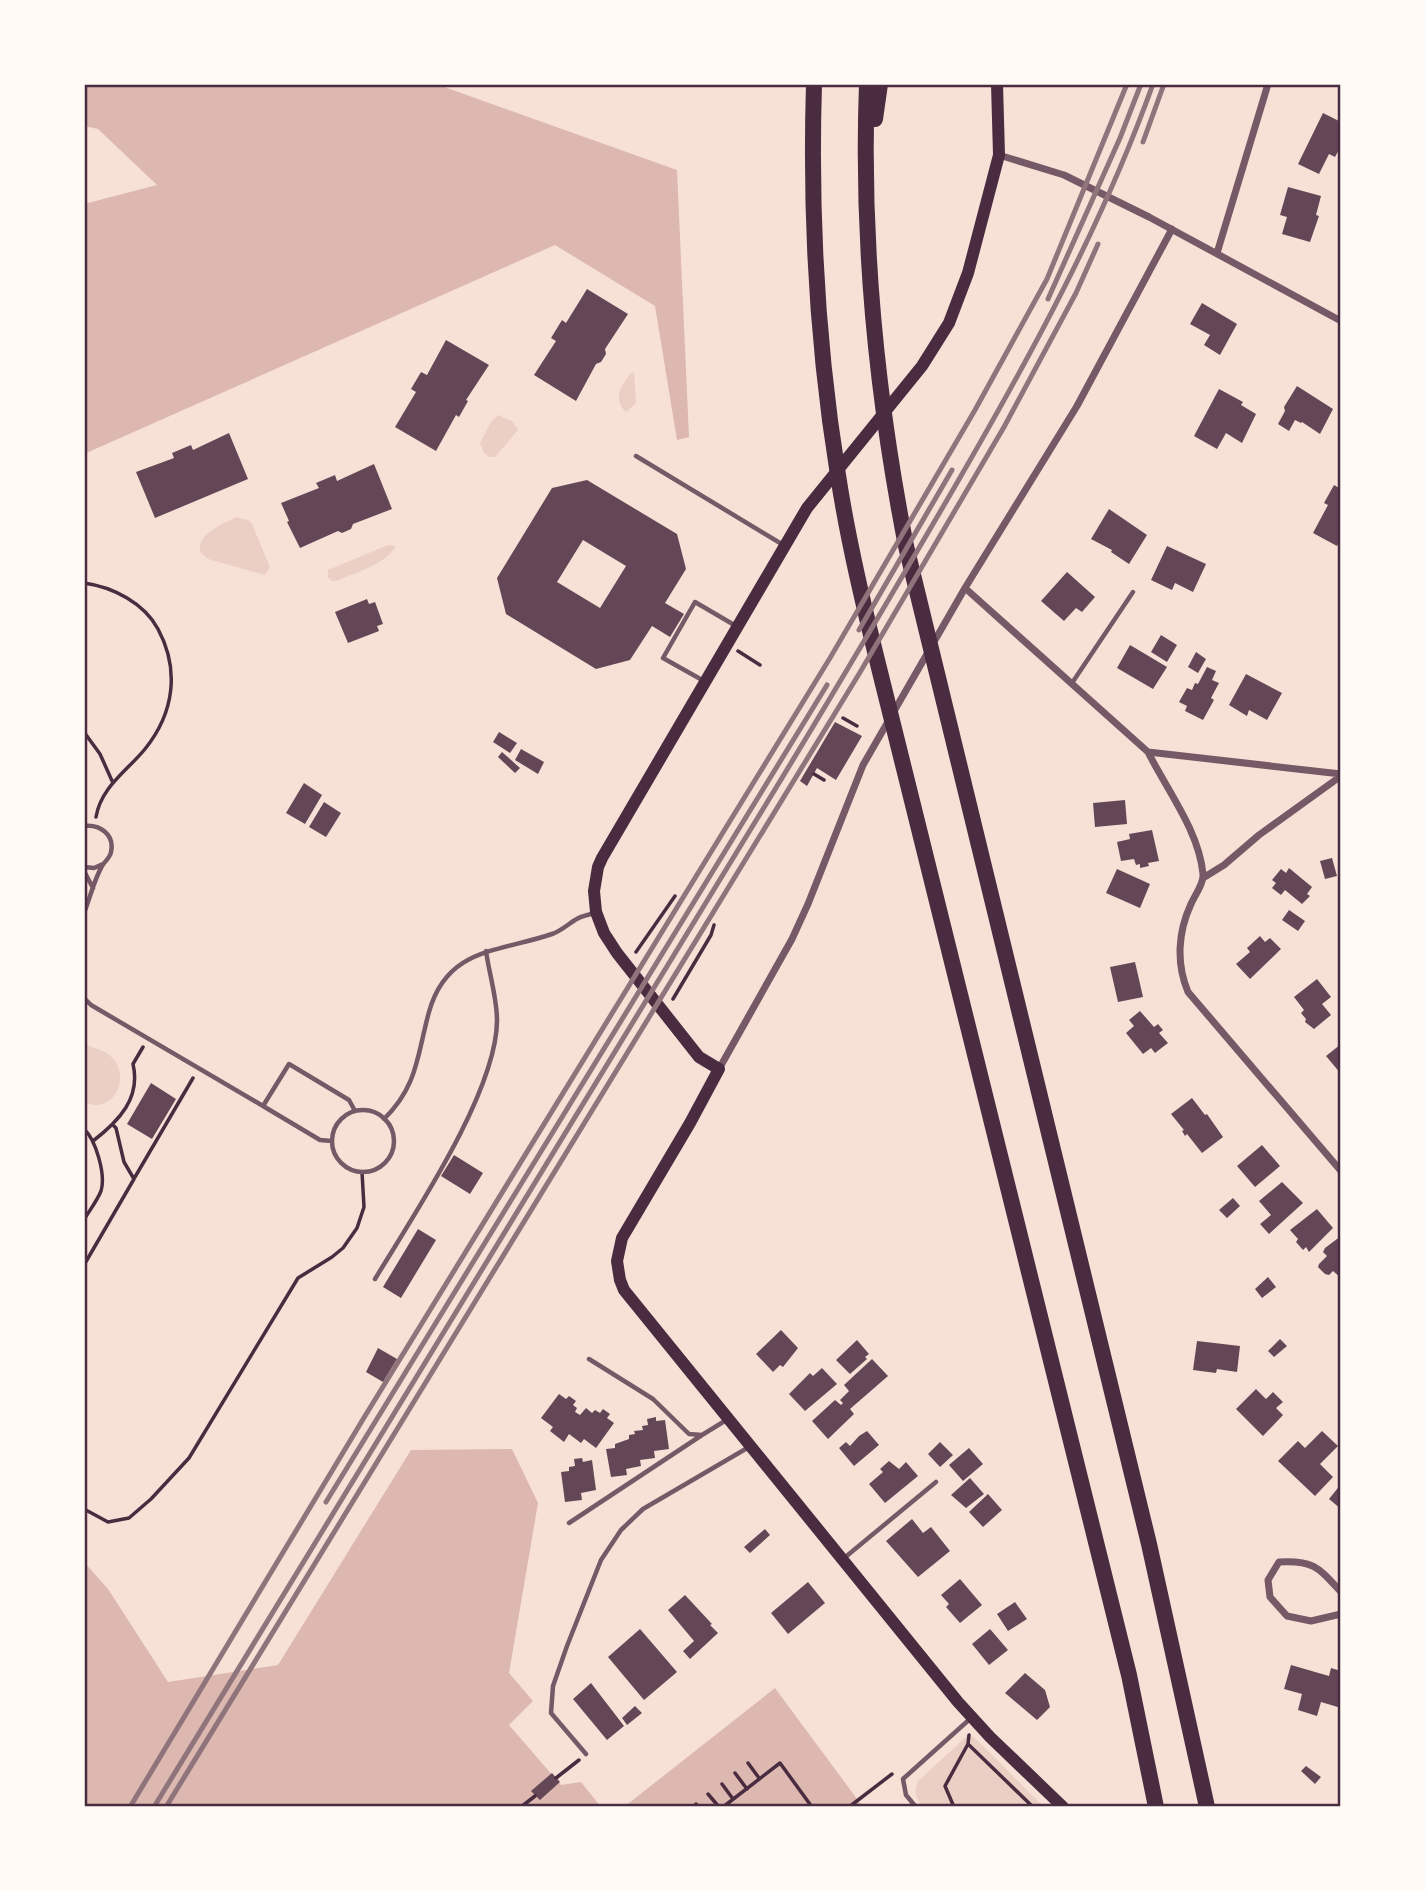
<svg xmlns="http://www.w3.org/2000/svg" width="1425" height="1891" viewBox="0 0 1425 1891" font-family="Karla,sans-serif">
<rect width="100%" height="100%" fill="#f7e1d7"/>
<path fill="#ebcfc5" d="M634,372L636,403L626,412C612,398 621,386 631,373Z
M498,415L512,421L518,430L495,457H489L484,453L480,443L491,422Z
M236,517L248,520L252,524L270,567L265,575L208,559L200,552C197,533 222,525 236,517Z
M388,545L396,546C386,564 355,573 336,581H332L328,577V570Z
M84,1044C91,1047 99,1049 105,1052C136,1071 115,1117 84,1102Z
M967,1736L974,1737L1044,1807H923C916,1798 913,1792 918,1781Z"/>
<path fill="#dcb8b0" d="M84,84H436L677,170L689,437L677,440L655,306L555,245L84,454V204L157,185L98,129L84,126Z
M512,1449L538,1503L509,1673L533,1701L509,1725L561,1785L581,1782L601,1807H84V1562L108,1589L168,1682L278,1665L411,1450Z
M775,1688L863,1807H624Z"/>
<path fill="#644757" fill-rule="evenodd" d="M1323,113L1341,122V146L1335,157L1329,154L1319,174L1298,164Z
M1288,187L1321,196L1316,215L1319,216L1310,242L1282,234L1287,217L1280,215Z
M587,289L628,314L605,349L606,354L601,362L596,364L576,401L534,375L556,341L551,338L562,320L566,323Z
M1202,303L1237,324L1220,355L1204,345L1210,335L1190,324Z
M446,340L489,365L466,400L468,401L459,417L456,415L436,451L395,427L416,392L411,389L421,372L427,375Z
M1297,386L1333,409L1320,434L1302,422L1301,423L1295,420L1289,431L1278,424L1285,411L1284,407Z
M1219,389L1243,402L1241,405L1256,414L1242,443L1226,433L1217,449L1194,436Z
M229,433L248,479L155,518L136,472L174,458L172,453L191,445L193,450Z
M374,464L392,509L353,524L351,529L342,533L338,531L300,548L287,522L289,521L281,503L319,488L316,483L335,475L337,481Z
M587,480L677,534L686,569L665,603L684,614L670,637L652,626L630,660L596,669L506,614L497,578L552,488ZM583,540L626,566L600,608L557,582Z
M1334,485L1341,489V539L1337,546L1313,533L1328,505L1324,503Z
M1109,509L1147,535L1129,564L1111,552L1112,550L1091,539Z
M1167,546L1206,564L1193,592L1175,583L1172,590L1151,580Z
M1067,572L1095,597L1082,612L1076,608L1064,621L1041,601Z
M367,599L369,604L375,602L383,624L377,626L379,631L348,643L335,612Z
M1161,635L1177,645L1167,662L1151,652Z
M1130,645L1167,667L1153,689L1117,668Z
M1196,652L1206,659L1198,673L1188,667Z
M1207,667L1216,671L1212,680L1219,683L1211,698L1214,700L1203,720L1185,711L1187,706L1179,702L1187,688L1192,690L1195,683L1198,684Z
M1246,674L1282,693L1267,720L1249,710L1247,716L1229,705Z
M835,722L862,736L836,780L817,768L807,786L800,781Z
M499,732L517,743L510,753L493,742Z
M521,749L544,762L538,774L515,760Z
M502,752L520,768L515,773L498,757Z
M304,783L322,795L305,824L286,813Z
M1125,800L1127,824L1095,827L1093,803Z
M324,802L341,813L326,837L309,827Z
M1152,830L1159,861L1148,863L1149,866L1140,868V864L1136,865L1134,859L1121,861L1117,842L1130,839L1129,834Z
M1332,858L1337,876L1325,879L1320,861Z
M1289,868L1312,887L1307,894L1310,896L1302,904L1285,890L1281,895L1272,888L1276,883L1272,880L1281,869L1286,873Z
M1117,869L1150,884L1140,908L1106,893Z
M1289,910L1305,921L1298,931L1282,920Z
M1260,936L1265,942L1270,938L1281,949L1250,979L1236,964L1250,952L1247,948Z
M1135,962L1143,997L1118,1002L1110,967Z
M1317,979L1331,997L1322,1004L1331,1015L1314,1029L1305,1022L1306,1019L1301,1013L1304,1010L1294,997Z
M1140,1011L1154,1027L1158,1024L1163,1030L1159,1033L1168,1043L1155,1053L1151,1048L1143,1054L1126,1033L1134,1026L1129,1020Z
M1341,1044V1074L1326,1056Z
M151,1083L176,1099L152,1139L127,1124Z
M1192,1098L1205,1115L1207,1114L1223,1137L1202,1153L1187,1134L1185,1136L1182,1131L1184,1130L1171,1114Z
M1262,1145L1280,1166L1255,1187L1237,1166Z
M454,1155L483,1173L470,1194L441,1176Z
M1282,1182L1303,1203L1269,1234L1260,1224L1271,1215L1259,1201Z
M1233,1198L1240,1206L1227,1218L1219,1210Z
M1317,1209L1333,1228L1309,1252L1306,1247L1303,1250L1296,1242L1298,1239L1290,1230Z
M418,1229L436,1240L401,1298L383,1287Z
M1341,1236V1278L1333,1271L1329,1275L1325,1274L1318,1267L1319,1264L1327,1256L1323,1252L1325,1248Z
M1268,1277L1276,1287L1262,1298L1255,1289Z
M781,1330L798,1348L783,1367L780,1365L773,1372L756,1354Z
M1280,1339L1287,1346L1274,1357L1268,1351Z
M857,1340L869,1354L865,1357L867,1359L850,1374L836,1360Z
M1197,1341L1240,1346L1237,1372L1217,1369L1216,1373L1193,1370Z
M378,1348L397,1359L383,1382L366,1372Z
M872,1359L888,1376L850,1409L854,1414L828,1439L812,1421L835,1400L841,1405L843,1403L840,1400L849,1391L844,1385Z
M822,1368L837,1384L805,1411L789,1394L810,1373L813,1376Z
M1256,1389L1266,1399L1273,1392L1283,1402L1276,1408L1283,1415L1263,1436L1236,1409Z
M559,1394L566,1399L569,1396L576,1401L573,1405L577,1408L575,1412L580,1415L586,1408L592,1413L595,1410L600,1413L603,1409L610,1414L607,1418L614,1423L596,1448L584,1439L581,1443L569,1434L564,1442L550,1431L553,1427L541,1418Z
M656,1417V1421L665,1420L669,1449L654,1451L655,1458L640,1460L641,1466L626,1469L627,1475L611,1477L606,1449L615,1448V1444L629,1439V1435L635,1434L634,1431L643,1430L642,1426L648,1425L647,1419Z
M867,1431L879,1445L854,1466L839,1448L846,1442L850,1446L859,1436Z
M1322,1431L1338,1446L1320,1464L1333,1477L1315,1496L1278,1461L1298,1441L1305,1448Z
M940,1442L953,1455L940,1467L928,1454Z
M969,1448L983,1464L963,1481L949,1465Z
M582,1458L583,1462L592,1460L596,1490L581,1493L582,1500L565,1502L561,1472L569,1471V1467L575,1466L574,1459Z
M889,1461L899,1469L906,1462L918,1476L885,1503L869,1484L883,1472L880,1469Z
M970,1478L984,1494L966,1508L951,1495Z
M1341,1484V1509L1329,1499Z
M988,1494L1002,1510L983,1527L969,1512Z
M912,1519L923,1533L931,1527L950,1551L918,1577L886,1541Z
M765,1529L770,1535L750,1553L744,1547Z
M960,1579L982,1605L960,1623L946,1607L949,1604L941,1595Z
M808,1582L825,1603L788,1634L771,1613Z
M685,1595L712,1624L710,1625L718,1633L690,1659L683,1651L694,1641L668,1610Z
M1015,1602L1027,1619L1008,1631L997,1614Z
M640,1629L677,1672L644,1700L608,1657Z
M990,1629L1008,1650L989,1665L972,1644Z
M1291,1665L1329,1676L1331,1668L1341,1671V1708L1321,1702L1317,1716L1298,1710L1302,1694L1284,1689Z
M1025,1673L1045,1690L1050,1707L1037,1720L1005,1693Z
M591,1683L624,1726L607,1740L573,1699Z
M635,1706L642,1713L627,1725L622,1718Z
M1306,1766L1321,1777L1315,1784L1301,1771Z
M552,1773L560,1782L540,1800L531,1791Z"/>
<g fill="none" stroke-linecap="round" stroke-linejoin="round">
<path stroke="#4a2c40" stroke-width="3.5" d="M84,583C113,587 144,603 158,629C180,670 174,713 145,749C127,771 101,787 96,817
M738,651L760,665
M843,718L857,726
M84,732L100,754L113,783
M814,774L824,780
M636,952L675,896
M673,999L711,935L714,925
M84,1129C96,1140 106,1175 101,1191C97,1201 89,1211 84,1220
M93,1141C119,1121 141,1098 133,1064L143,1047
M135,1177L193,1078
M84,1265L134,1179L124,1162L116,1128L113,1125
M84,1509L108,1522L129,1518L151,1499L189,1458L298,1278L332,1257L343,1248L357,1228L364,1207L362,1172
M969,1735L968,1744L1033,1807
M748,1763L759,1778
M735,1773L747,1789
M556,1778L579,1760
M722,1784L733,1799
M708,1794L719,1807
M696,1804L698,1807
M521,1807L535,1796
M723,1807L780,1763L812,1807
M849,1807L892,1774
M954,1807L945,1786L968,1744"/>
<path stroke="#755966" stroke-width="4.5" d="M636,456L785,546
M704,681L663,658L695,602L736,626
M1072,683L1133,592
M84,826C99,824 115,834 111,852C110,858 105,861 102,866C94,880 90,898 84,913
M84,867L94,868L103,864
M84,871L93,888
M84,998L91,1005L263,1106
M332 1141a31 31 0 1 1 62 0a31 31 0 1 1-62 0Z
M384,1119C418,1086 417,1055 429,1012C447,947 500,952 552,934C561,931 567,925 575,920C581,916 588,915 595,913
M332,1141L320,1140L263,1106L289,1064L349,1100L355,1111
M375,1279C413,1216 497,1092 497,1020C497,998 489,973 486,951
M589,1359L653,1399L689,1434L702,1435L728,1419
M569,1523L702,1435
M843,1559L936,1482
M586,1754L551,1713L553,1686L567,1646L601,1560L621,1530L643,1509L749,1447
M916,1807L906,1795L903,1779L971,1718"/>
<path stroke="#755966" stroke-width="7" d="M999,155L1064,175L1149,217L1341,321
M1217,253L1268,84
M965,588L1148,752L1341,774
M1148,752C1167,790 1199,831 1203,874C1204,883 1195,895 1191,904C1178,932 1176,963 1188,992L1341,1171
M1203,878L1224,865L1259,835L1341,776
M719,1069L792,939L808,904L863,765L965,588L1077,406L1172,229
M1341,1592C1319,1568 1314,1560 1279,1562L1268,1580L1270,1597L1287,1616L1311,1621L1341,1614"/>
<path stroke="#4a2c40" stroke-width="12" d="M997,84L999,155L968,273L949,323L922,366L807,508L602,858L598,867L594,891L596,912L604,933L617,953L699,1057L719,1069L690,1123L622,1238L617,1261L620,1280L624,1290L958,1702L990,1737L1063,1807"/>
<path stroke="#4a2c40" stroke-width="16" d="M814,84C810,215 817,345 838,475C848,541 864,607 880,672L1129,1675L1156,1807
M867,84C861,240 876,393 906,546L1149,1544L1207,1807
M875,119L880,84"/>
<path stroke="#8f747c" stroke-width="5" d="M1143,142L1164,84
M1048,299L1120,138L1141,84
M859,630L952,470
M326,1502L827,685
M130,1807L365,1416L830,658L975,410L1047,279L1127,84
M154,1807C351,1481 551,1157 749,832C819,718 887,603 954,488C1030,357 1102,226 1153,84
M166,1807L859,674L1004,427L1076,293L1098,244"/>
</g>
<rect width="1425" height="1891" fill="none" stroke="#fffaf5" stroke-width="172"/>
<rect x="86" y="86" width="1253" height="1719" fill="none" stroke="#4a2c40" stroke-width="2.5"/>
</svg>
